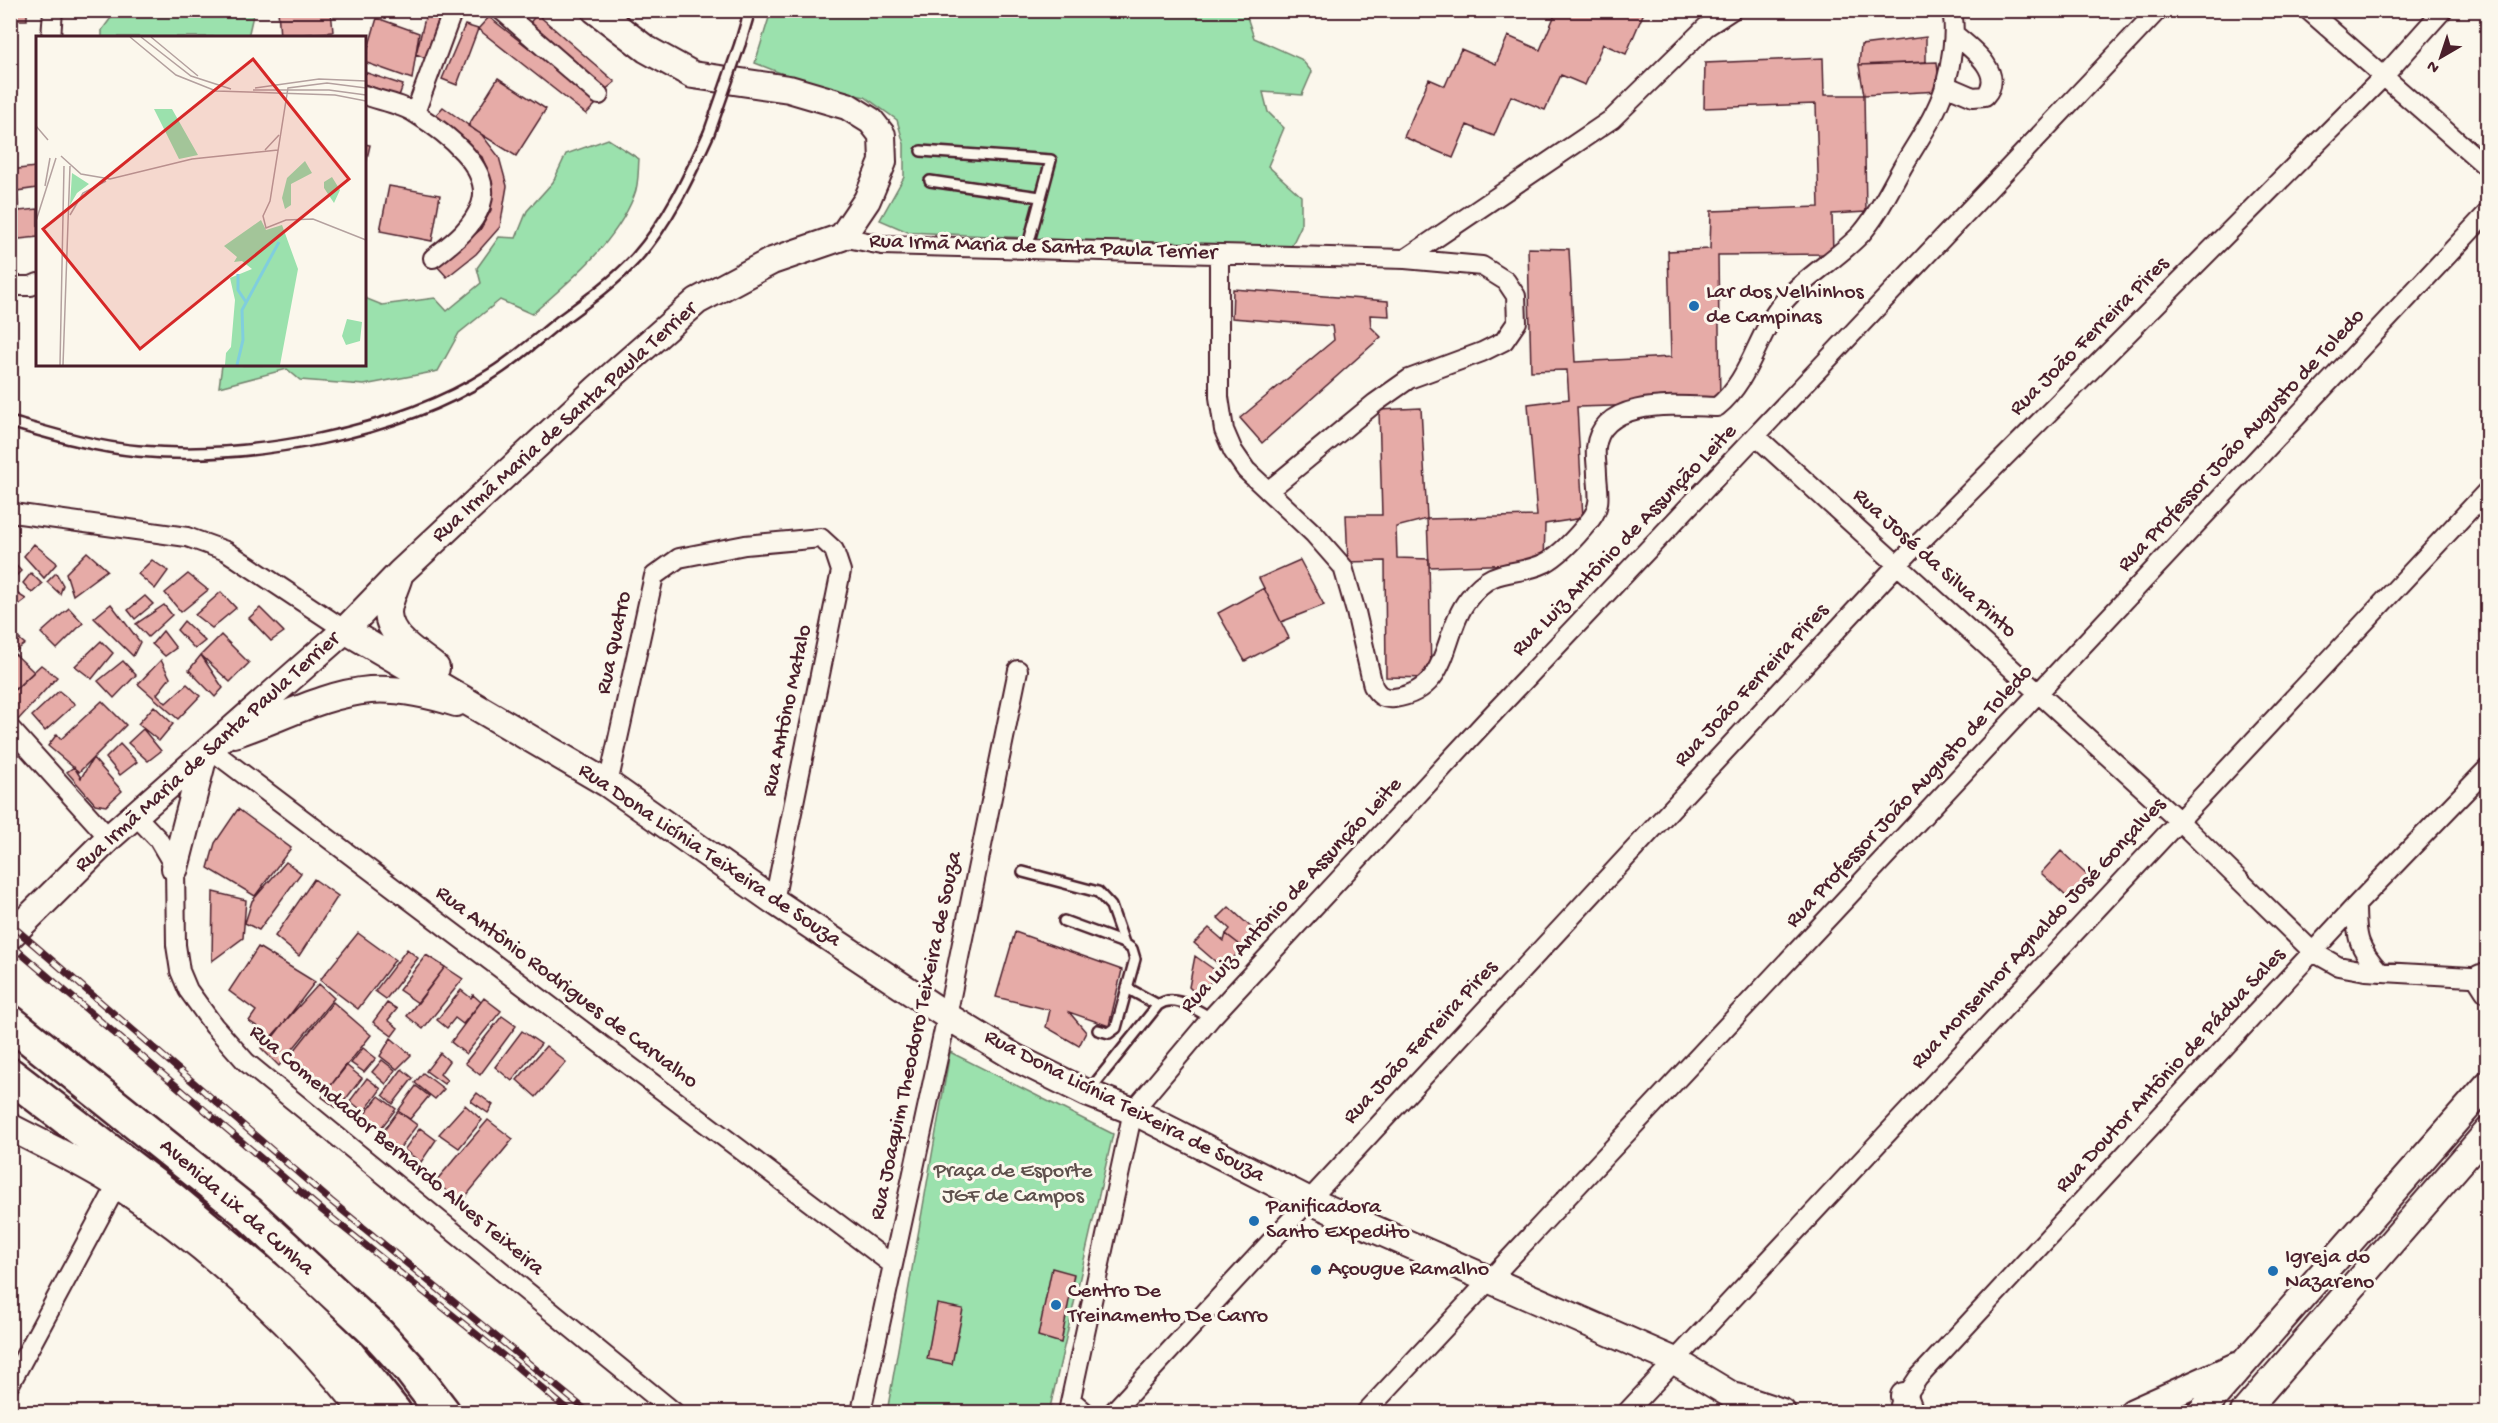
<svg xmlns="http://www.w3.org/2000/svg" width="2498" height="1423" viewBox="0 0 2498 1423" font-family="'Gochi Hand',sans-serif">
<rect width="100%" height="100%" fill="#fbf7ec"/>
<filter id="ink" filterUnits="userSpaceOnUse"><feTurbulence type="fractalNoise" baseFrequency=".0167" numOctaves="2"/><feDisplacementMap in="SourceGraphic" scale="12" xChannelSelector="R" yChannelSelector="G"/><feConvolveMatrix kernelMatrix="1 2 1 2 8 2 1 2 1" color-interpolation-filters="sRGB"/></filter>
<g filter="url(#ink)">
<path fill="#9be1ad" stroke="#72806c" stroke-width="1.5" d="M116,11V10L254,11L248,37H102V30Z
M771,11H1245L1254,38L1301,59L1312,72L1302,95L1263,92L1268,112L1284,128L1268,166L1301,196V226L1291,247L1130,243L908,232L880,220L904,177V144L897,120L865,97L816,87L755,63Z
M608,139L639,159C638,170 639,185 634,196C615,244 570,281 532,314L500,300L459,333L438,371L364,385L300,380L287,369L219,387L222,365L364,364L365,298L382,305L435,298L447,311L481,283L477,268L499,237L516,238L527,211L553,182L566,154Z
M950,1052L1113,1134L1049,1412H887Z"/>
<path fill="#e6aba7" stroke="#4a1f2b" stroke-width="1.5" d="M10,10H27V20H10Z
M278,10H331L333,32L280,37Z
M427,10H441L427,59L416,54Z
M1557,10L1582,12L1583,10H1645L1626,54L1603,44L1585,85L1561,75L1545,110L1511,96L1494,136L1467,125L1453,158L1404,137L1429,79L1445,86L1461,49L1496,64L1508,36L1540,50Z
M537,14L615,82L605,90L528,25Z
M489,17L598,102L586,114L478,29Z
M377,18L419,33L412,79L364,62Z
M465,25L478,29L457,85L442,79Z
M1926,37V62L1859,65L1861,45Z
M1823,58L1824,95H1864L1866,212L1832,214L1833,254L1718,255L1720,403L1577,407L1583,518L1545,524L1544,563L1429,567L1427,519L1537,516L1528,404L1569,399L1567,370L1531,371L1528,248L1569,249L1575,362L1671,357L1668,251L1710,249L1711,211L1819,207L1816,104L1704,108L1705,63Z
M1937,62L1940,91L1864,95L1859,65Z
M364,72L403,85L399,96L364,84Z
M498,78L546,109L516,156L468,126Z
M443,107L482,135L499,157L507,186L500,227L476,254L447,277L437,266L480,230L491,210L492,182L482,157L434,117Z
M364,144L370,145L364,172Z
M35,167L37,188L17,191L19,211L38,209V237L10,240V170Z
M389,186L440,195L432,241L380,231Z
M1233,289L1388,301L1389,316L1370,315L1371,327L1381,337L1262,443L1240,418L1334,340L1332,326L1232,318Z
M1421,408L1427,519L1396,527L1397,558L1429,559L1431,678L1386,677L1385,561L1348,562L1346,515H1382L1379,410Z
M34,544L57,563L44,578L24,556Z
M87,552L107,570L73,595L66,573Z
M10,559L21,571L10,582Z
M152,560L168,571L155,589L138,574Z
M1300,560L1324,605L1281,622L1259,578Z
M31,573L42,584L32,593L23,583Z
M56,573L63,585L60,594L47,582Z
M188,574L208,590L181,612L165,593Z
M1264,588L1289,638L1245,661L1218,613Z
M10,589L26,599L10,611Z
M221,592L236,608L212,628L195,615Z
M145,596L153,604L135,619L128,610Z
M111,604L140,642L133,656L94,618Z
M164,605L172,615L148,637L136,624Z
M69,608L83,623L57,649L41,633Z
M260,608L284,632L271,641L249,618Z
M184,621L205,641L195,649L177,630Z
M10,631L25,644L10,655Z
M163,631L176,648L165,656L152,644Z
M221,635L249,663L230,682L201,655Z
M101,641L113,653L92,679L75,666Z
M15,654L34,672L16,689L10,684V659Z
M201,655L223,688L215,697L189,670Z
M161,660L170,678L157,694L166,703L187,684L200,696L178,719L138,684Z
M123,661L136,675L114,698L98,681Z
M41,665L57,677L18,720L10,711V694Z
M59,691L75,704L45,731L32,716Z
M102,701L126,725L79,772L48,746L57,734L61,739Z
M154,706L173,724L159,741L138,724Z
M143,729L161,751L148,761L128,743Z
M120,744L137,762L120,775L106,758Z
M93,758L122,791L106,806L95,804L67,772L74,767L81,778Z
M238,809L291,848L255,896L208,868L215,843Z
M2061,851L2088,876L2068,898L2041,873Z
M286,862L301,873L259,930L245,923L252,901Z
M314,879L338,896L299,956L275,936Z
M213,892L246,900L243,938L212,961Z
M1229,907L1256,932L1243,947L1226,934L1230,929L1218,918Z
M1209,928L1224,941L1226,934L1243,947L1224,969L1194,943Z
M1015,932L1122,970L1109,1026L1069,1012L1086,1032L1079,1046L1046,1027L1050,1010L996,997Z
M358,933L395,960L358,1009L320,980Z
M258,947L315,982L273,1037L249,1021L256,1011L229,991Z
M407,949L418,958L386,999L375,991Z
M426,955L445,967L418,1003L399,990Z
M1195,956L1219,973L1198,996L1189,987Z
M445,967L463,979L423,1029L407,1016Z
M319,984L334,998L279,1066L261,1048Z
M461,990L471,998L473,995L481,1002L463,1024L455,1018L447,1028L437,1020Z
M484,998L501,1011L466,1054L451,1042Z
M333,1002L371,1035L329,1088L290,1056Z
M387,1003L397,1009L388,1020L398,1028L392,1036L373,1022Z
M502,1016L516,1026L480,1075L465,1063Z
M522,1031L541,1044L512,1081L495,1067Z
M391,1038L411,1055L397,1069L380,1056Z
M546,1046L566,1062L536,1097L517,1080Z
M363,1048L376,1058L364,1072L351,1063Z
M440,1053L449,1061L440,1074L447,1080L444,1084L426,1071Z
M382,1060L395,1070L386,1084L372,1072Z
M346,1065L362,1078L338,1109L322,1097Z
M402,1069L413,1078L393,1104L383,1095Z
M423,1073L444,1089L435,1099L415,1083Z
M367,1078L381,1089L364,1112L350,1101Z
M416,1086L429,1096L410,1119L398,1111Z
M477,1093L493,1105L488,1113L471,1101Z
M379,1096L396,1109L381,1128L364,1115Z
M465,1105L482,1120L459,1148L439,1134Z
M398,1111L417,1125L399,1149L380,1136Z
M488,1120L513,1139L461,1202L435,1182Z
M420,1128L436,1140L421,1162L404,1150Z
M1052,1268L1074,1274L1061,1343L1038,1336Z
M937,1304L963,1309L952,1364L927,1359Z"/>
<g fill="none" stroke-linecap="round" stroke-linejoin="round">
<defs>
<path id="lane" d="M740,44L750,10
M921,151L1051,160L1027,249
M930,181L1040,197
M10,422C52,434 94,447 138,451C248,461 397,434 491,374C514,360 535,341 556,324C583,304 613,283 636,258C668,222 689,177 709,133
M1023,872L1098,892L1111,906L1124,943
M1064,921L1124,943L1132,949L1135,959L1116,1028L1109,1033L1098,1030
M1127,988L1158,1005
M1089,1091L1158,1005C1175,993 1194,1009 1211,1018"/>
<path id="street" d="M501,10L599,95
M2308,10L2488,168
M51,38L53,10
M1945,85L1973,97L1985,96C2006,73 1971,48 1954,34
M364,95C381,101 402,104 416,114C443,131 494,168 481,205C472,229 452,243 433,258
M415,113L453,10
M842,237L882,245L1405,259L1612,119L1706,27L1732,10
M1219,254V397L1224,430L1233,451L1246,470L1314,534L1343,567L1356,612L1373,686C1378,695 1383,699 1394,698C1452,690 1441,633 1469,598C1495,564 1514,578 1545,563C1562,554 1579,534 1591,519C1602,505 1598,491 1597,475C1597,466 1595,456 1596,448C1601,397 1679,406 1717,407C1753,378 1757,329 1788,297C1810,274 1839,257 1861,234C1878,215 1890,189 1902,168C1917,142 1936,116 1945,87C1950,69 1958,28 1951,10
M10,286H31L38,283
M1757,437L2178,820L2313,952L2338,966L2366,971L2488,978
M1268,491L1375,403L1409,379L1482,352L1504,341L1517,322L1516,296L1506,281L1482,266L1405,259
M10,511L20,514L187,537L226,551L345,630
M10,728L109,838
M210,749L893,1265
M608,784L654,576L679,558L745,545L821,538L834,550L841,571L774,901
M136,816L158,839L175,868L176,945L180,971L188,990L214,1026L246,1062L674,1412
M2356,905C2356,938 2358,948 2380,972
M10,1384L117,1185
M1071,1400L1085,1412
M1900,1405L1918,1378L2356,905L2488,768
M861,1412L947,1016L1018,670
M1068,1412L1133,1111L1211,1018L1486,721L2158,10
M1113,1412L1899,563L2384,76L2443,10
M1366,1412L2488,212
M1627,1412L2488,490"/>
<path id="secondary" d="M399,576C396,587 388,602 388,613C389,638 419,654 436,668
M345,630L608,784L774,901L947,1016L1016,1058L1087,1093L1133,1111L1308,1200L1675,1361L1728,1393L1751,1412
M234,734C278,720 323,694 370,690C397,688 430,695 456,703
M175,868L204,755
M10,936L109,838L345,630L400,573L598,388L697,301L772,261L842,237L867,200L883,162L882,135L871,121L847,106L789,89L693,75L646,49L595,10
M2481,978L2488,989
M10,1127C46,1146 85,1163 119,1186C212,1249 295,1324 364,1412
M1904,1396L1910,1412
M1737,1397L1782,1412
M2133,1412L2236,1366
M2201,1412L2488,1084
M2244,1412L2488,1131"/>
<path id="highway" d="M10,1022L247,1212L379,1335L410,1369L443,1412
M10,1075L169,1197L278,1288L348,1355L394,1412"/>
</defs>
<use href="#lane" stroke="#4a1f2b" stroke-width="14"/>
<use href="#street" stroke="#4a1f2b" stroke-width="22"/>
<use href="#secondary" stroke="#4a1f2b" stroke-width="30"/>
<use href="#highway" stroke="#4a1f2b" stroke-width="38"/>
<use href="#lane" stroke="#fbf7ec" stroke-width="9"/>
<use href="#street" stroke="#fbf7ec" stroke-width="18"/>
<use href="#secondary" stroke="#fbf7ec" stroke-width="26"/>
<use href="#highway" stroke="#fbf7ec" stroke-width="33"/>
<defs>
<path id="rail" d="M10,924L331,1201L588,1412
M10,944L323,1211L516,1366L570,1412"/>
</defs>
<use href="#rail" stroke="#4a1f2b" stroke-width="7"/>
<use href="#rail" stroke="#fbf7ec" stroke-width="4.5" stroke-dasharray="14" stroke-linecap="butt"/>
<defs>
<path id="lane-bridge" d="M709,133L740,44"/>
</defs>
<use href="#lane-bridge" stroke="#4a1f2b" stroke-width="14" stroke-linecap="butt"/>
<use href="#lane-bridge" stroke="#fbf7ec" stroke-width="9"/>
</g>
</g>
<g fill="#1f6fb2" stroke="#fbf7ec" stroke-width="2">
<circle cx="1694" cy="306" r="6"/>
<circle cx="1254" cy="1221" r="6"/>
<circle cx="1316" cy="1270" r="6"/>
<circle cx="2273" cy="1271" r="6"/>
<circle cx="1056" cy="1305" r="6"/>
</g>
<g text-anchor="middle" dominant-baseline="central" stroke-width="6" stroke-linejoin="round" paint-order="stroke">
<g font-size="22" fill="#4a1f2b" stroke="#fbf7ec">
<text transform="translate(1043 248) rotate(2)">Rua Irmã Maria de Santa Paula Terrier</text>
<text transform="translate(2090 337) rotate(-45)">Rua João Ferreira Pires</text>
<text transform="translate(565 423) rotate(-42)">Rua Irmã Maria de Santa Paula Terrier</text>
<text transform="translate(2242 441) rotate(-47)">Rua Professor João Augusto de Toledo</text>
<text transform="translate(1625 541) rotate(-46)">Rua Luiz Antônio de Assunção Leite</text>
<text transform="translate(1934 564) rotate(42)">Rua José da Silva Pinto</text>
<text transform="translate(615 643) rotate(-78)">Rua Quatro</text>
<text transform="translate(1752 686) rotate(-47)">Rua João Ferreira Pires</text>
<text transform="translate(788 711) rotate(-78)">Rua Antôno Matalo</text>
<text transform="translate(208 753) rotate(-42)">Rua Irmã Maria de Santa Paula Terrier</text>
<text transform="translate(1910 797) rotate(-47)">Rua Professor João Augusto de Toledo</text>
<text transform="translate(709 856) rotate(34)">Rua Dona Licínia Teixeira de Souza</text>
<text transform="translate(1292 896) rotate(-47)">Rua Luiz Antônio de Assunção Leite</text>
<text transform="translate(2039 934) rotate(-47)">Rua Monsenhor Agnaldo José Gonçalves</text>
<text transform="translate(566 988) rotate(37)">Rua Antônio Rodrigues de Carvalho</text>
<text transform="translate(917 1036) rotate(-78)">Rua Joaquim Theodoro Teixeira de Souza</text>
<text transform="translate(1421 1043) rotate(-47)">Rua João Ferreira Pires</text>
<text transform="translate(2171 1071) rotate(-47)">Rua Doutor Antônio de Pádua Sales</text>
<text transform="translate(1124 1107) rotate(27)">Rua Dona Licínia Teixeira de Souza</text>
<text transform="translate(396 1151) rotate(40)">Rua Comendador Bernardo Alves Teixeira</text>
<text transform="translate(236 1208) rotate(41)">Avenida Lix da Cunha</text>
</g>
<g font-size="22" fill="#4a1f2b" stroke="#fbf7ec" text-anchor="start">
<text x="1706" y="293">Lar dos Velhinhos<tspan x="1706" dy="25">de Campinas</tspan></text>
<text x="1266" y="1208">Panificadora<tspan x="1266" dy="25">Santo Expedito</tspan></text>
<text x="2285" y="1258">Igreja do<tspan x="2285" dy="25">Nazareno</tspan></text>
<text x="1328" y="1270">Açougue Ramalho</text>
<text x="1068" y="1292">Centro De<tspan x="1068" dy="25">Treinamento De Carro</tspan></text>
</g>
<g font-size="22" fill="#5e504c" stroke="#fbf7ec">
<text x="1013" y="1172">Praça de Esporte<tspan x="1013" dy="25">JGF de Campos</tspan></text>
</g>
</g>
<g transform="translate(36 36)">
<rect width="330" height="330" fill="#fbf7ec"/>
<path d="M118,73H136L162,119L143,123ZM269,125L276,137L255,148V169L249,173L246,162L251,142ZM36,137L53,148L41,157L34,169ZM296,141L304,154L298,167L288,152V146ZM225,184L230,194L246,189L262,233L244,329H189L190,317L195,311L199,264L194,242L216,233L206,225L198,226L201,221L188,210ZM311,283L326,286L324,305L310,309L306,300Z" fill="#9be1ad"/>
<path fill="none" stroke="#80cedd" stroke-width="3" d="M202,238V254L210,266M201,329L207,304L206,274L243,206"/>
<path fill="none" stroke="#b4a19f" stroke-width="1.5" d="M94,1L140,39L180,55L299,59L330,65M105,1L155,40L195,53M115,1L162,40M219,52L283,43L330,45M330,52L291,47L252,52L234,165L227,180L230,192L250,184L277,183L330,204M217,54H293L330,59M0,90L12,104M229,114L243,99M25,120L45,138L74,143L156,123L242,114M9,150L14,122M34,179L47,157L70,145M0,185L20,122M24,329L28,130M27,329L34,130"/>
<path fill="#d62828" fill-opacity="0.15" stroke="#d62828" stroke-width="3" d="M217,23L313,143L104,313L7,193Z"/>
<rect width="330" height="330" fill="none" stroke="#4a1f2b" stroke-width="3"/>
</g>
<rect width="2498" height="1423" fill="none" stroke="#fbf7ec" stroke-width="36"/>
<rect x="18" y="18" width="2462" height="1387" fill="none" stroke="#4a1f2b" stroke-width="2" filter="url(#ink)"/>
<g transform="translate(2441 57) rotate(219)" stroke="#fbf7ec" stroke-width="4.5" paint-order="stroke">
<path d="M0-4.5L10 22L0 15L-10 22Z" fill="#4a1f2b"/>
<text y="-9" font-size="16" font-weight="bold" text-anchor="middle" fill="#4a1f2b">N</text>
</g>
</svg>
